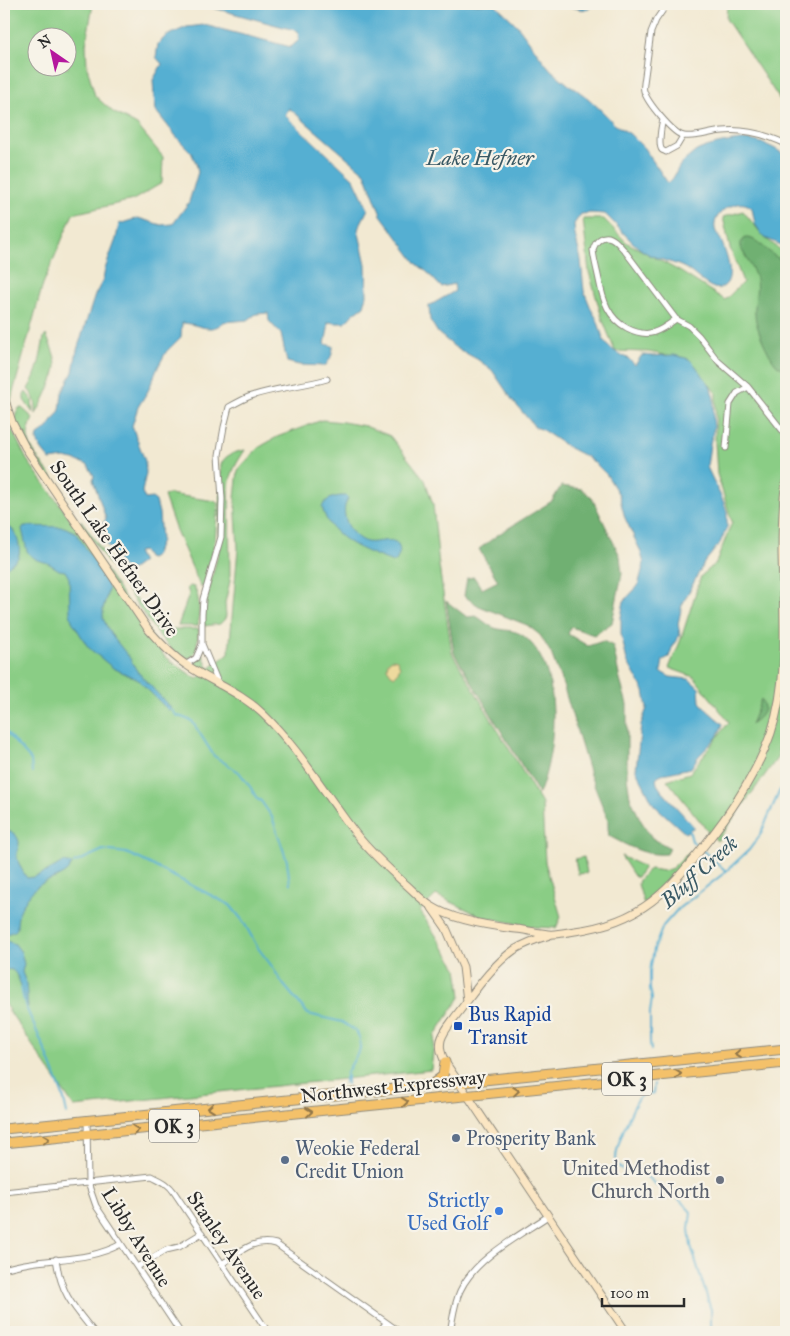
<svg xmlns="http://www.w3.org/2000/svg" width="790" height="1336" viewBox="0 0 790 1336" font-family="'IM FELL Great Primer',serif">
<rect width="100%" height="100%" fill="#f7f3e8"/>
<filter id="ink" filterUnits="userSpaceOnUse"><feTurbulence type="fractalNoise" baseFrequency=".02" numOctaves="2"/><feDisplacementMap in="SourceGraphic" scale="10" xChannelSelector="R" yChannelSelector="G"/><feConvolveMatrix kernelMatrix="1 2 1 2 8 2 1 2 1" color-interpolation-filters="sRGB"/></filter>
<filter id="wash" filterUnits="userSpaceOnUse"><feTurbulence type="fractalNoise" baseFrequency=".0096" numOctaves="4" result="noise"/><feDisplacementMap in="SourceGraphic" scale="20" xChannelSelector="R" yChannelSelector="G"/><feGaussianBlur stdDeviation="1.12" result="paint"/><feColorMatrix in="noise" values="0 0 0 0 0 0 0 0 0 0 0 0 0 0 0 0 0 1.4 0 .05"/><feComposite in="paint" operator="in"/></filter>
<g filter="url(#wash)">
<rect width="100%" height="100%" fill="#f2e9d2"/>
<path fill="#8acd85" stroke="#5a7c58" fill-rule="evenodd" d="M4,4H93L86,44L87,67L95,96L113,112L137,125L163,157L162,183L133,200L73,214L43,284L6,418L27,460L72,521L165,657L197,679L204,673L193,666L192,664L201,655H203L209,669L229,653L238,548L235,498L238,470L258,448L277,437L322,420L343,422L365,426L390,436L425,480L433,504L439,566L452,653L542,804L545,862L561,917L556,928L534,927L483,917L436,895L420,911L457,968L461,996L435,1035L431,1070L74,1107L4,1003ZM38,38H68V68H38Z
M727,4H786V109L726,19Z
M743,211L765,238L786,254V615L778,757L717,841L710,833C689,859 672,883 644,903L643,901L638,884L639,880L646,872L650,869L664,871L672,868L688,853L695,850L708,831L667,780L690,773L729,722L694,677L669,668L680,642L701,576L716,563L732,522L717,474L715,442L716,393L689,359L648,352L615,351L602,318L589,272L583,219H604L626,242L681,272L725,300L743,282L730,248L723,217Z
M46,335C50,344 56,356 56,366C56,376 42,404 36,414C37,404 34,396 28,389C38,373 41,355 44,337Z
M26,392L32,400L33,413L24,400V395Z
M19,408H22L33,418C31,423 29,429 28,434C27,448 46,468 54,480H51L26,442L15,420L16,414Z
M245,450C237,462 231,472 229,486L230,581L225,603L226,616L224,620L220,624L204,626V614L208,593L219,550L221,465C224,455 235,452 245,450Z
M169,494L215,501L218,504L215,541L204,587L200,586L175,528L164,496Z
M81,520L133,595L156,621L161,626L170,629H199L196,651L192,657C189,658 187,659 184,658C175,656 163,640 157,633L81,524Z
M190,586L194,587C201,600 199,612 198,626H178L189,594L187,588Z
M621,856L644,867L637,877H635L634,876Z
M584,857L587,873L578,874L575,859Z"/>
<path fill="#6fb072" stroke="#4d6e4e" d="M745,238C760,237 768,257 786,261V369C782,368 779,367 776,364C768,355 755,326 755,314C754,302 758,291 756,279C753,268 746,257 740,247V244Z
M561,486L582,489L592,498L620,556L622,574L612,623L594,635L571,627L568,634L588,646L603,641L613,646L620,680L627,704V777L630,797L640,819L652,838L670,848L667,854C645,856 628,846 609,836L608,828V820L590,775L564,688L551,653L540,635L527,625L479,606L464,596L467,578L474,577L482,589L498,581L479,549L499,534L552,501Z
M446,601L467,617L476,616C481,619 487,624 492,627C503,632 514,628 525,637C564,671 556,751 539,794L454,653Z
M761,699C769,712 759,717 751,725Z"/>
<path fill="#eeda9e" stroke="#8c8264" d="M392,659L397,660L400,667L397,674L395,676L391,674L387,668L388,662Z"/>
<path fill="#54afd2" stroke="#406d7e" d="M199,4H495L517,25L545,63L551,70L569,85L573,87L589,99L605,114L614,124L630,134L644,148L668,183C676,178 676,168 683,162C687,159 691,155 695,152C703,146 737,139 747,140C761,141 776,148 786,156V247L765,238L760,232L755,224L752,208C745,202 739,203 731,206C722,209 713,219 715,229C716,233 719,237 721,240C725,251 736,277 724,286C721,288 718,289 714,288C703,284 695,274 685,268C672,261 656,260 643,251C629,241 618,226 605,214L591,213L581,214L574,224L575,235L581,260L584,291L592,311L597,319L604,341L609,347L620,355L628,358L635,365L642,355L653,356L674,355L689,359L695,365L710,385L714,399L713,419L714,427L710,444L707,467L724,503L727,512V527L720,543L704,563L682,605L678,624L680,635L673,645L669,657L663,660L661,672L670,677L689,679L699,688L700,702L708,711L723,724L717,737L698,757L691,768C684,769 678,771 672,772C665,774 662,772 656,778L657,784L661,790L694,827L685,833L654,805L636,770L641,724L647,708L644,691L627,661L621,634V617L624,601L638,586L644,563L640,550L625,518L619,495L607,475L597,465L587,457L568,447L541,429L535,427L513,401L492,370L477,359L456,348L438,333L430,320L429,306L455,291L454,284L441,287L427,272L417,264L381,215L365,173L289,108L285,115L354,179L368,209L358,229L366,264L367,295L364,306L353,314L345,323H336L328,322V329L325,344L333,346C333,354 330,360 325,366L299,365L287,362L281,334L269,321L268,313L256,314L248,320L223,322C211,335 197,323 182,323L181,337L166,352L158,367L148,391L138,407L132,426L145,461L146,473L142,492L145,499L152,498L156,501L159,513L161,540L155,556L150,559L147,558L143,551L137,552L142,562L127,573L97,531L106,519L93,480L94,476L88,465L74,460L64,458L50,460L42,450L37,441L38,435L48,428L60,410L62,393L73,372L77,350L95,295L103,280L105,269L116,239L119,224L138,218L161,225L173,224L189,202L198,172L196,163L191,152L179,140L156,111L154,97L153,80L162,64L156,57L158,44L166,36L187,27L204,25L291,47L299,40L298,31Z
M558,4H597L585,10Z
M341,496H346L348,498C347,501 346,503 345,506C342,520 353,539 367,542C376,544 396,535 399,547C401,552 398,557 396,561L393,562C365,551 330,540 322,507C326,499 332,497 341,496Z
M24,526L64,527L75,532L106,578L109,587L103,609V618L107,627L113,637L129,657L137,671L171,708L169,711L137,679L113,668L90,649L86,644L72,621L70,613L69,578L65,571L59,570L48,563L37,560L30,555L27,551L22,529Z
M4,528H11C17,533 23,552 17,559C13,563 8,566 4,569Z
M4,829C8,832 15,832 17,837C21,843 18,847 17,852C16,860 22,871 27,878C40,877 52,868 63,862L72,864C67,876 53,878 43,883C33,887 20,906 18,917C17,921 17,925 17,929L15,931L4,935Z
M4,940L15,944L21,952L24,964L22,972L26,982L28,1007H27C25,1000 19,973 12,970C9,969 6,970 4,970Z"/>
<path fill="#f2e9d2" d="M290,110L334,150L289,111L288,115L357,178L370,209L362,227H361L369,209L357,181L285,115Z"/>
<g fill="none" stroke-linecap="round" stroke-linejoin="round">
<path stroke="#54afd2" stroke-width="2" d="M172,710L176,715L192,721L214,756L239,772L251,788L257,799L261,801L272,817L287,861L290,884
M4,730L31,760L32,772
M689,830L692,841L726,871
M74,863L103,850L126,853L142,860L230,905L243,921L258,948L271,965L283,984L308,1014L342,1022L356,1031L360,1039V1049L347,1072L344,1083
M21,988L25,1005L49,1059L63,1096L67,1114
M651,1050L650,1042V1012L652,998L650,989V971L654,949L663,926L678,909L723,874L749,850L760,835L780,790H783L786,781
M347,1084V1076
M654,1084L653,1093L640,1096C632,1109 616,1143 616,1159C616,1163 618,1166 621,1169L646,1176L666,1193L678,1198L691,1212L689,1229L691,1246L711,1310V1332"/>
</g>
</g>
<g filter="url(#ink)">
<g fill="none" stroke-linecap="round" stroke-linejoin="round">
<defs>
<path id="street" d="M667,4L656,20L651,32L644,83C644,85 643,88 644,91C647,102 673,134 684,136C696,138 710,132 723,131C744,129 767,135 786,144
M663,120C661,126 658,146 662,150C663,151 665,151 666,152L677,146L683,136
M676,319C659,332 648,339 627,328C608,318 603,300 599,280C597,270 594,260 593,250C595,242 602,234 611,238C616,240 620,246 624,250L676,319L689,326L699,336L718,361L748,387L786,435
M726,448L730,404L737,393L748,387
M185,665L196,658L202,644
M219,685L202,644V615L203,599L221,537L222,499L219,455L224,427L229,407C236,403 243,399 251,396C275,388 302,386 327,379
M87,1121L88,1183L96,1206L180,1332
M4,1192L152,1176C161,1181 168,1183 174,1192L268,1332
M56,1259C61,1294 73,1306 94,1332
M222,1264C240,1252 253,1238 276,1244L400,1332
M137,1267L166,1250L179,1247L202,1233
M4,1269C42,1256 85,1264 121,1244
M4,1319L8,1332
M379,1332L386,1323
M450,1332C453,1318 454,1304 460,1291C475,1258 519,1236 548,1216"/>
<path id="secondary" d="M4,397L12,422L25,447L148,629C160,643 172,656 188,666C212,682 241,693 262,713C299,748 325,794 356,834C370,852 386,866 402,881C412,889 421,900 431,906C453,920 490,926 516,929C527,930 537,933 548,934C557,935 567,932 575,931C642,922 668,891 707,842C733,809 757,773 771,733C790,676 783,612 782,553C782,529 782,505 786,482
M432,908L446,928L463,967L467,1001
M550,935C537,939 525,943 514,950C490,967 473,994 455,1017C450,1024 443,1032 441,1040C439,1049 442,1055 445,1062L626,1332"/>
<path id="highway" d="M431,1085L443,1076L445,1062
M4,1129L786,1049
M4,1143L786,1063"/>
</defs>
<use href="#street" stroke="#8e8a7e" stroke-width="7"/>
<use href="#secondary" stroke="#8e8a7e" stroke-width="9"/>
<use href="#highway" stroke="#8e8a7e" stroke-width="11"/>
<use href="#street" stroke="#fff" stroke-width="5"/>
<use href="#secondary" stroke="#fbe6c3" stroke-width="7"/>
<use href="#highway" stroke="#f4c16a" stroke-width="9"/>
</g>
<defs><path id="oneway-chevron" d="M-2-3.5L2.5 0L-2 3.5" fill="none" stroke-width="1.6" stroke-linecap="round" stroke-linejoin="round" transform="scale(1.25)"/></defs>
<g stroke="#90764a">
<use href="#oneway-chevron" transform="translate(738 1054) rotate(174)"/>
<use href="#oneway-chevron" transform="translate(678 1074) rotate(-6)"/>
<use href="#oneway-chevron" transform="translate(516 1091) rotate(-6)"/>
<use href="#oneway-chevron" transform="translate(405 1102) rotate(-6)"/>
<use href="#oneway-chevron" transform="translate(211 1108) rotate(174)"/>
<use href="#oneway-chevron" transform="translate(309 1112) rotate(-6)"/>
<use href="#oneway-chevron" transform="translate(136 1130) rotate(-6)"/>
<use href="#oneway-chevron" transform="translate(46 1139) rotate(-6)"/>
</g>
</g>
<rect fill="#1a4fb4" stroke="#f7f3e8" stroke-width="2" x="453" y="1021" width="10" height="10" rx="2.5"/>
<g fill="#5c6f8a" stroke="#f7f3e8" stroke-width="2">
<circle cx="456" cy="1138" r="5"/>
<circle cx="285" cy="1160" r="5"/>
</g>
<circle fill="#6b7280" stroke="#f7f3e8" stroke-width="2" cx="720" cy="1180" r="5"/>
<circle fill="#3f7fe0" stroke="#f7f3e8" stroke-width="2" cx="499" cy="1211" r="5"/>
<g text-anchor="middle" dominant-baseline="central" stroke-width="4.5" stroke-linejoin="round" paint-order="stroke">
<g fill="#f7f3e8" stroke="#686764" stroke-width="1">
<rect x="602" y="1062.5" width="50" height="33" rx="4"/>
<rect x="149" y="1109.5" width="50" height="33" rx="4"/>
</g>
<g font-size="19" font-weight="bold" fill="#2b2b2b">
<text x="627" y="1079">OK 3</text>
<text x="174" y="1126">OK 3</text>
</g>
<g font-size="20" fill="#2b2b2b" stroke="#f7f3e8">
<text transform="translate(115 548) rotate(55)">South Lake Hefner Drive</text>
<text transform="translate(393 1086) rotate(-6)">Northwest Expressway</text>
<text transform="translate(137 1237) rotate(58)">Libby Avenue</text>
<text transform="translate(227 1245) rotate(56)">Stanley Avenue</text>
</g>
<g font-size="20" fill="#164399" stroke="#f7f3e8" text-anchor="start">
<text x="468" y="1014">Bus Rapid<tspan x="468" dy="23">Transit</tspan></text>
</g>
<g font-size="20" fill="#4e5e75" stroke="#f7f3e8" text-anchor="start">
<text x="466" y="1138">Prosperity Bank</text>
<text x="295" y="1148">Weokie Federal<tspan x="295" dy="23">Credit Union</tspan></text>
</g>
<g font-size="20" fill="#5b616d" stroke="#f7f3e8" text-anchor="end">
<text x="710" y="1168">United Methodist<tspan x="710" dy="23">Church North</tspan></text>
</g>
<g font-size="20" fill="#366cbe" stroke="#f7f3e8" text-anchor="end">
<text x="489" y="1200">Strictly<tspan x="489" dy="23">Used Golf</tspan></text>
</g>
<g font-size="21" font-style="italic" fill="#395965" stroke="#f7f3e8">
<text x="480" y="158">Lake Hefner</text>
<text transform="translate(699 872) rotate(-42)">Bluff Creek</text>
</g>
</g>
<rect width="790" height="1336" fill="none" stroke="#f7f3e8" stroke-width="20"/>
<g transform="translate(52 52) rotate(326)"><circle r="24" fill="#f7f3e8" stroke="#a5a39c"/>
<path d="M0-4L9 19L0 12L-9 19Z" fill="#b5179e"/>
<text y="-8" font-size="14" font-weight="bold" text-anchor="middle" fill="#2b2b2b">N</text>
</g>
<path d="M602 1298v8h82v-8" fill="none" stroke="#2b2b2b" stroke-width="2.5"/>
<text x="610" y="1298" font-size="15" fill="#2b2b2b" stroke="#f7f3e8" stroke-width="4" paint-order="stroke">100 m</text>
</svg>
